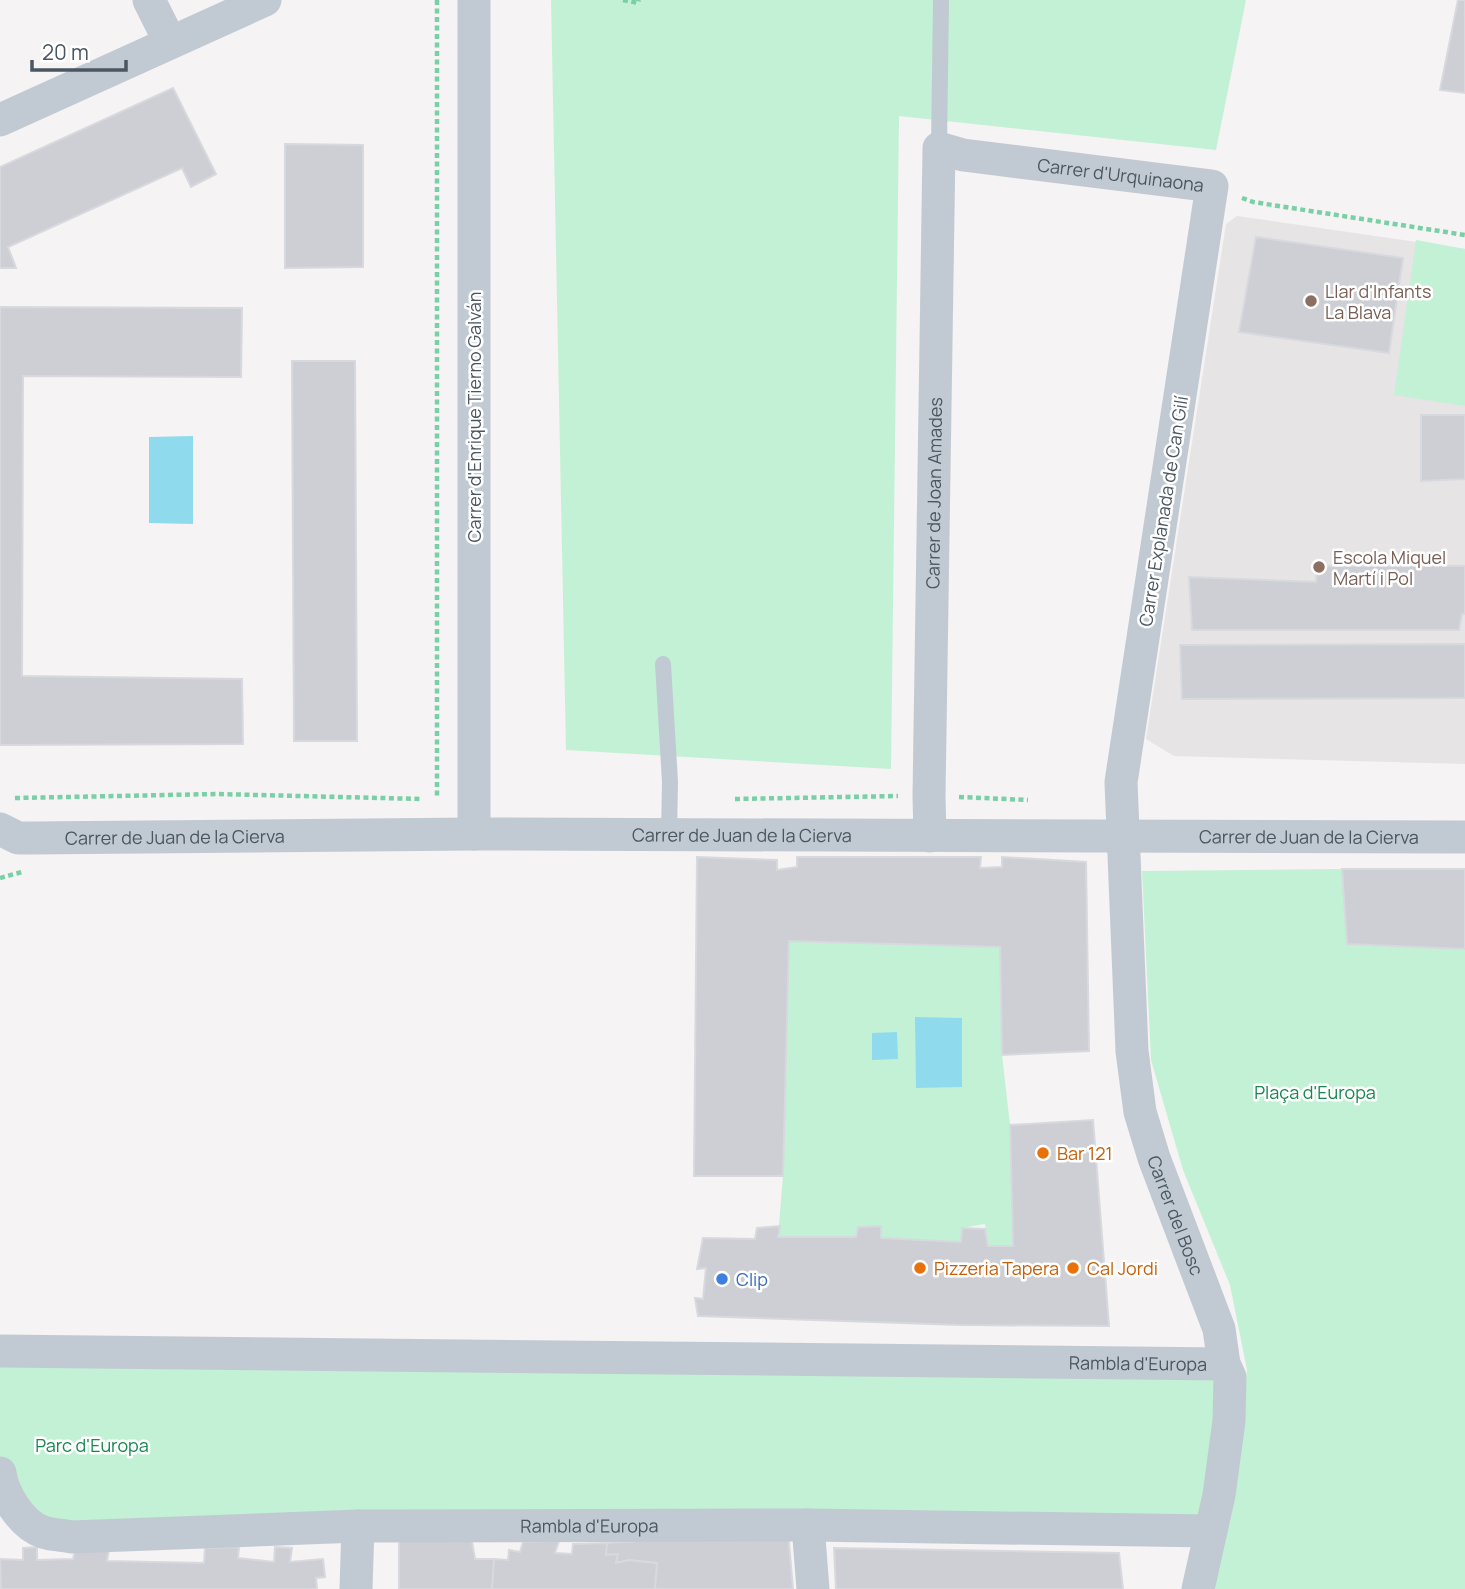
<svg xmlns="http://www.w3.org/2000/svg" width="1465" height="1589" viewBox="0 0 1465 1589" font-family="Manrope,sans-serif">
<rect width="100%" height="100%" fill="#f5f3f3"/>
<path fill="#e6e4e5" d="M1237,216L1465,249V764L1174,756L1146,739L1226,224Z"/>
<path fill="#c3f1d5" d="M551,0H1246L1216,150L899,116L891,769L566,750Z
M1416,240L1465,249V406L1394,395Z
M1342,869L1348,944L1465,949V1589H1210L1247,1370L1230,1285L1183,1170L1151,1060L1142,871Z
M789,941L1000,947L1002,1055L1010,1125L1013,1246H988L985,1224L962,1228L961,1242L881,1238V1226L858,1227L856,1237H778L783,1176Z
M0,1351L1224,1364L1214,1515L40,1531L0,1473Z"/>
<path fill="#90daee" d="M193,436V524L149,523V437Z
M915,1017L962,1018V1087L916,1088Z
M897,1032L898,1059L872,1060V1033Z"/>
<path fill="#cdcfd5" stroke="#d7d9de" stroke-width="2" d="M1458,0H1465V93L1440,90Z
M173,88L216,174L191,187L182,168L8,247L16,268H0V167Z
M285,144L363,145V267L285,268Z
M1256,237L1403,258L1389,353L1239,332Z
M0,307L242,308L241,377L23,376L22,676L242,679L243,744L0,745Z
M292,361H355L357,741H294Z
M1421,415H1465V479L1421,481Z
M1317,566H1465V614H1462L1459,630H1192L1189,577L1316,582Z
M1465,644V698L1182,699L1180,645Z
M697,857L777,860V870L797,867V857H981L980,868L1002,867V857L1086,862L1089,1051L1002,1055L1000,947L789,941L783,1176H694Z
M1342,869H1465V949L1347,944Z
M1093,1120L1109,1326L961,1325L698,1316L695,1298L703,1299L706,1268L697,1269L703,1238L755,1239L757,1228L780,1226L778,1237H856L858,1227L881,1226V1238L961,1242L962,1228L985,1229L988,1246H1013L1010,1125Z
M470,1530L475,1559H494L492,1589H399V1535Z
M788,1531L793,1589H655L657,1563L629,1560L616,1563L618,1554L606,1555L607,1543Z
M559,1541L555,1553L572,1554L573,1544L607,1543L606,1555L618,1554L616,1563L629,1560L657,1563L655,1589H492L494,1559L508,1560L509,1550L520,1552L523,1542Z
M37,1547V1560L73,1559L75,1550L109,1549L107,1561L204,1563L205,1548L239,1547L238,1558L274,1562L275,1547L292,1548L290,1562L323,1559L325,1577L316,1578L317,1589H1L0,1559L23,1560V1548Z
M834,1548L1119,1553L1123,1589H836Z"/>
<g fill="none" stroke-linecap="round" stroke-linejoin="round">
<path stroke="#7ad0a6" stroke-width="4.5" stroke-dasharray="5 3.5" stroke-linecap="butt" d="M437,0V799
M623,0L638,3L639,0
M1242,198L1253,202L1465,235
M959,797L1028,800
M15,798L217,794L422,799
M735,799L898,796
M0,878L22,872"/>
<path stroke="#c1cad2" stroke-width="16" d="M939,148L941,0
M663,664L670,782L669,835"/>
<g stroke="#c1cad2" stroke-width="33">
<path d="M149,0L170,42"/>
<path d="M474,0V834"/>
<path d="M0,120L265,0"/>
<path id="s1" d="M0,829L18,838H32L474,834L1465,837"/>
<path id="s2" d="M930,836L929,796L939,148L963,155L1212,186L1121,782L1132,1051L1140,1112L1154,1158L1219,1329L1224,1364L1230,1377L1229,1421L1219,1495L1198,1589"/>
<path id="s3" d="M0,1351L1224,1364"/>
<path id="s4" d="M0,1473C3,1495 22,1525 43,1532C52,1535 62,1535 71,1537L358,1526L808,1525L1211,1531"/>
<path d="M808,1525L813,1589"/>
<path d="M356,1589L358,1526"/>
</g>
</g>
<g fill="#8d6e63" stroke="#fff" stroke-width="2.5">
<circle cx="1311" cy="301" r="7"/>
<circle cx="1319" cy="567" r="7"/>
</g>
<g fill="#e8710a" stroke="#fff" stroke-width="2.5">
<circle cx="1043" cy="1153" r="7"/>
<circle cx="920" cy="1268" r="7"/>
<circle cx="1073" cy="1268" r="7"/>
</g>
<circle fill="#3f7fe0" stroke="#fff" stroke-width="2.5" cx="722" cy="1279" r="7"/>
<g text-anchor="middle" dominant-baseline="central" stroke-width="5" stroke-linejoin="round" paint-order="stroke">
<g font-size="18" fill="#4a5661" stroke="#fff">
<text stroke="none"><textPath href="#s2" startOffset="872">Carrer d'Urquinaona</textPath></text>
<text transform="translate(474 417) rotate(-90)">Carrer d'Enrique Tierno Galván</text>
<text stroke="none"><textPath href="#s2" startOffset="343">Carrer de Joan Amades</textPath></text>
<text transform="translate(1163 511) rotate(-81)">Carrer Explanada de Can Gilí</text>
<text stroke="none"><textPath href="#s1" startOffset="744">Carrer de Juan de la Cierva</textPath></text>
<text stroke="none"><textPath href="#s1" startOffset="177">Carrer de Juan de la Cierva</textPath></text>
<text stroke="none"><textPath href="#s1" startOffset="1311">Carrer de Juan de la Cierva</textPath></text>
<text stroke="none"><textPath href="#s2" startOffset="2007">Carrer del Bosc</textPath></text>
<text stroke="none"><textPath href="#s3" startOffset="1138">Rambla d'Europa</textPath></text>
<text stroke="none"><textPath href="#s4" startOffset="623">Rambla d'Europa</textPath></text>
</g>
<g font-size="18" fill="#785e54" stroke="#fff" text-anchor="start">
<text x="1325" y="291">Llar d'Infants<tspan x="1325" dy="21">La Blava</tspan></text>
<text x="1333" y="557">Escola Miquel<tspan x="1333" dy="21">Martí i Pol</tspan></text>
</g>
<g font-size="18" fill="#17864f" stroke="#fff">
<text x="1315" y="1092">Plaça d'Europa</text>
<text x="92" y="1445">Parc d'Europa</text>
</g>
<g font-size="18" fill="#c56008" stroke="#fff" text-anchor="start">
<text x="1057" y="1153">Bar 121</text>
<text x="934" y="1268">Pizzeria Tapera</text>
<text x="1087" y="1268">Cal Jordi</text>
</g>
<g font-size="18" fill="#366cbe" stroke="#fff" text-anchor="start">
<text x="736" y="1279">Clip</text>
</g>
</g>
<path d="M32 60v10h94v-10" fill="none" stroke="#4a5661" stroke-width="3.5"/>
<text x="42" y="60" font-size="21" fill="#4a5661" stroke="#ffffff" stroke-width="5" paint-order="stroke">20 m</text>
</svg>
